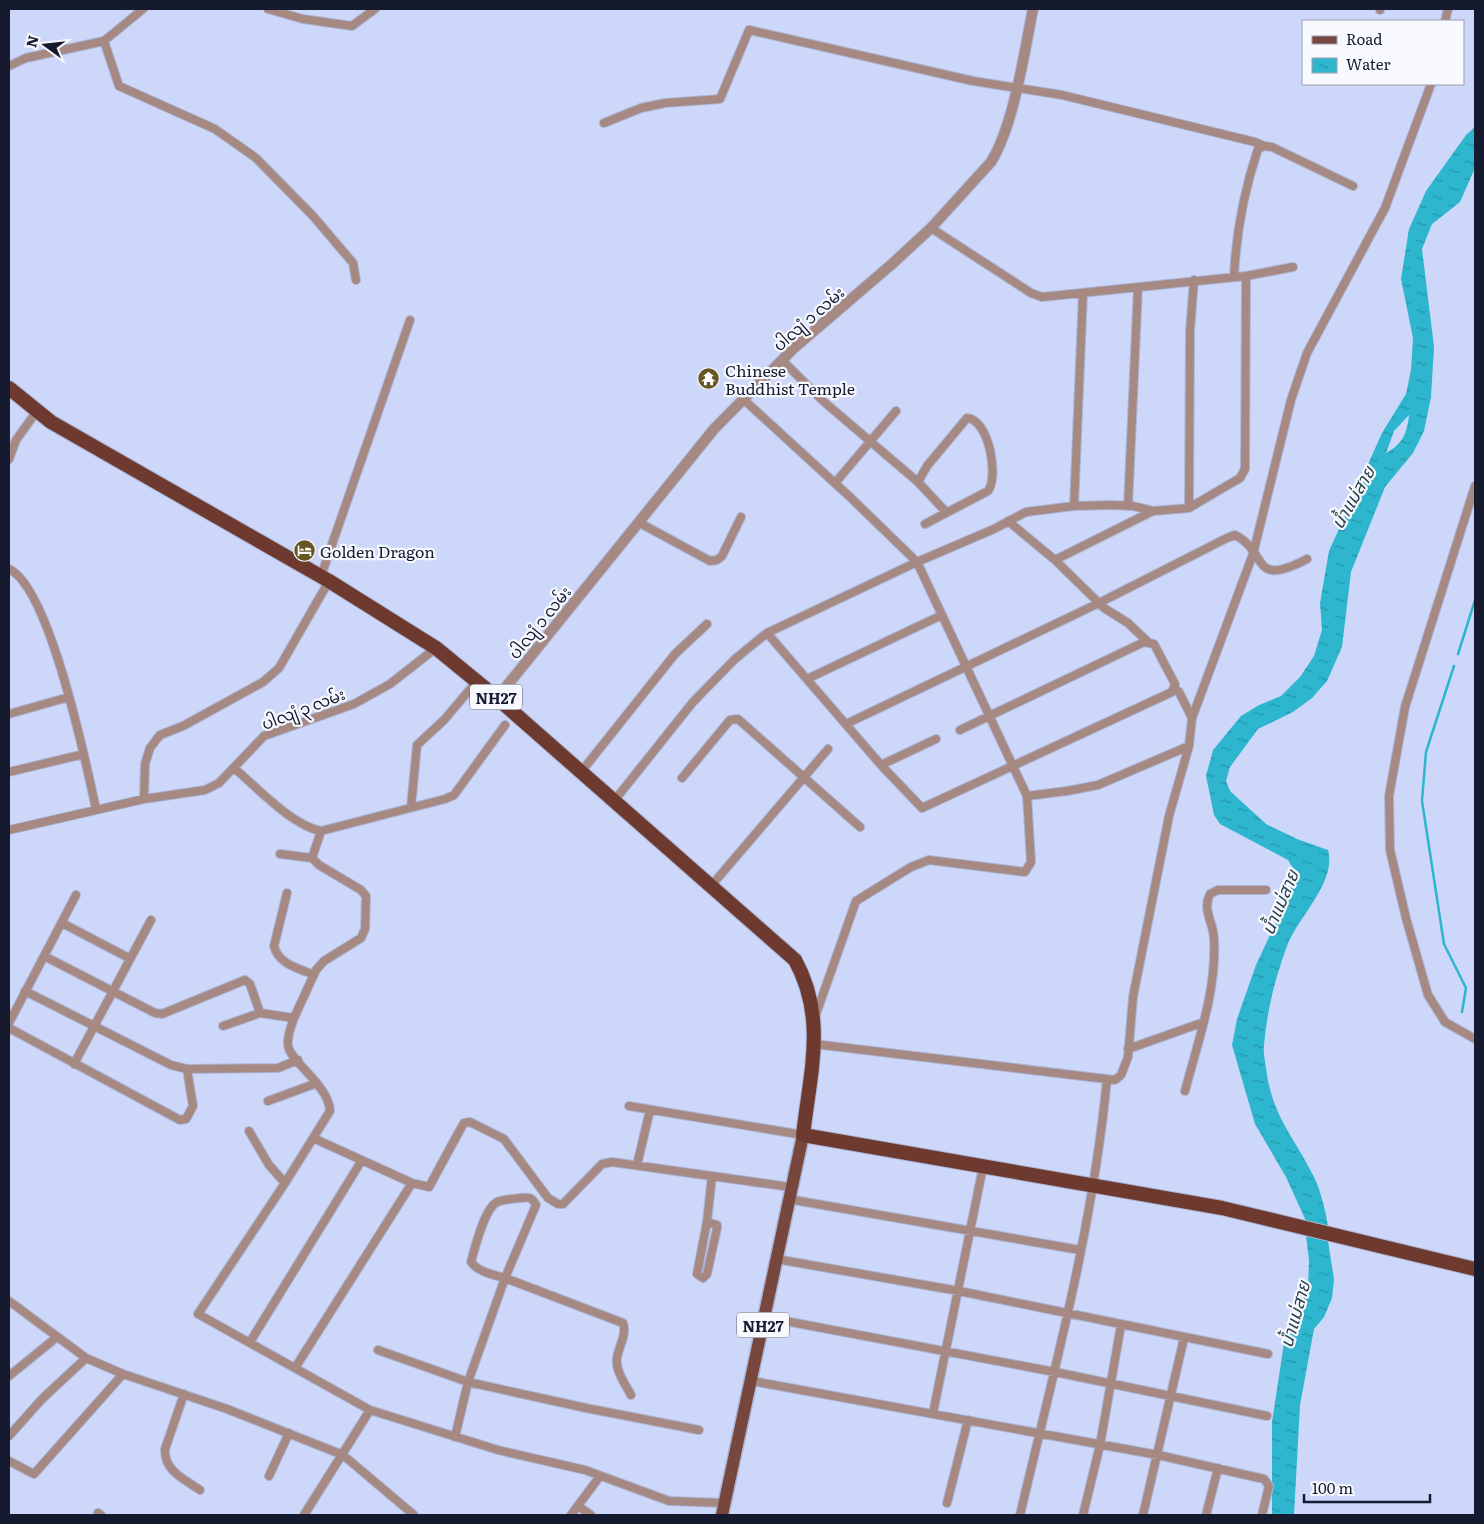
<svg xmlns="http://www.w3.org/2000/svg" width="1484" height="1524" viewBox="0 0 1484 1524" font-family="Literata,'Noto Sans Myanmar','Noto Sans Thai',serif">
<defs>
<pattern id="water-ripples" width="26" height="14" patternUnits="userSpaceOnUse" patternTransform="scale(1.25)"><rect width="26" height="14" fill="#2db6ce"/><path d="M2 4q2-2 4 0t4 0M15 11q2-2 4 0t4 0" fill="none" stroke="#2593a8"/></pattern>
</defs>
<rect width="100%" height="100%" fill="#cdd7fa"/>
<path fill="url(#water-ripples)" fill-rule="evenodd" d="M1475,127V168L1460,202L1432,224L1422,249L1434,347L1431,397L1424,431L1413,453L1385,487L1351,572L1342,647L1327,681L1312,698L1293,712L1258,729L1230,767L1226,781L1230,791L1266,824L1297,839L1328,850C1337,882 1298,917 1287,946C1275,978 1267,1011 1264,1045C1263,1053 1265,1061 1266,1068C1272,1116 1293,1135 1313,1175C1321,1191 1325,1209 1328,1226L1306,1221L1286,1177L1255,1124L1232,1045L1237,1019L1256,965L1290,892L1294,870L1288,860L1220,824L1214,815L1206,776L1213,750L1241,716L1259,705L1281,696L1300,677L1314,656L1322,630L1320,603L1329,551L1382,433L1406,394L1411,370L1413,338L1401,279L1409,229L1426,191L1466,135ZM1409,415C1407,433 1403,444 1386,453L1394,431Z
M1306,1236L1328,1241L1334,1279L1332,1298L1324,1317L1314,1329L1300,1405L1294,1515H1272V1422L1284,1343L1295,1325L1299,1306L1308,1290L1309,1260Z"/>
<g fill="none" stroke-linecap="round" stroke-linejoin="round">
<path stroke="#2db6ce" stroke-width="2.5" d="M1458,654L1475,600
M1454,666L1426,752L1422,801L1444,944L1466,988L1462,1012"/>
<defs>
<path id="minor" d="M268,9L303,19L352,26L375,9
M1380,10V9
M1445,21L1448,9
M104,41L119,86L215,129L256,158L313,216L353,263L356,280
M9,66L26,58L104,41L143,9
M604,123L641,108L665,103L720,99L749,30L973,81L1062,95L1255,142L1264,146
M931,228L1031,293L1042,297L1246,276L1293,267
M1234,277C1236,233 1244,191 1258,149L1264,146L1272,147L1353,186
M782,360L823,401L918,482L946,512
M742,398L850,497L917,562L1027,796L1031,862L1025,872L929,860L911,867L856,901L815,1017
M9,459L16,440L37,411
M918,482L927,466L967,418C989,419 999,477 988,491L925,524
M835,483L896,411
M1475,486L1405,707L1389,796L1390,850L1406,918L1428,995L1445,1022L1475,1039
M1074,506L1083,293
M1128,506L1138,287
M1189,508L1190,331L1194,280
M1008,521L1055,560L1104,608L1128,623L1148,642
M638,522L710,561L717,560L722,556L741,517
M1055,560L1153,511
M9,569C50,588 86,763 96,809
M321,576L410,320
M767,633L881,765L922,808L1172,692L1175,684L1154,644L1144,642L960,730
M807,679L942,615
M9,714L69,697
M1192,718L1253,554L1291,400L1307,353L1385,208L1431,84
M846,724L1099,603L1227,538L1235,535C1269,552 1250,589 1307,559
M881,765L936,739
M234,768C258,788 291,825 321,831L445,799L454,795L505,725
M9,772L84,754
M581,772L675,654L707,624
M682,778L730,720L738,719L860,827
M1027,796L1067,791L1098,785L1189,746
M144,799L145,764L150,748L160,735L183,726L263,682L279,668L329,581
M614,801L693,702L735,659L767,633L917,562L994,529L1026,512L1074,506L1111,505L1133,506L1153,511L1189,508L1240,478L1245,469L1246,276
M411,807L417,745L444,720L477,681
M9,830L144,799L205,790L219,783L264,736L354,704L390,684L436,648
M280,854L312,858L319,865L361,890L366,896L365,929L361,938L324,961L316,970L294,1018
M312,858L321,831
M711,886L828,749
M287,893L274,946C278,964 298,968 314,975
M62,923L129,958
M44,956L155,1013L162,1014L245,980L250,984L260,1013
M25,991L171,1065L187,1069L278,1068L298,1060
M9,1023L76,895
M223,1026L260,1013L294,1018C291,1026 287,1036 288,1045C289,1061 329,1085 330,1111L285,1183L198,1314L370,1410L498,1450L585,1470L669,1501L724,1503
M9,1028L180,1120L186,1119L193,1106L187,1069
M814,1044L1115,1080L1121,1075L1128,1057L1133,997L1169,816L1189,746L1192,718L1179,692L1175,689
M1128,1049L1204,1022
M74,1064L151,920
M1185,1091C1198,1041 1217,990 1214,938C1213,921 1202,910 1210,894L1218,890H1266
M268,1101L317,1083
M629,1106L803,1135
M249,1131L269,1165L285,1183
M313,1138L412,1183L429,1187L461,1128L464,1123L470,1122L504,1139L548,1198L558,1204H563L602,1164L612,1162L790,1187
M637,1165L650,1110
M788,1199L1080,1250
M707,1222L717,1225V1228L707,1274L703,1278L697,1274L707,1222L712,1176
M776,1259L959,1291L1268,1354
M9,1301L86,1358L123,1374L227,1409L343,1455L414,1515
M764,1317L1055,1372L1267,1416
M250,1342L362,1160
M378,1350L468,1382L586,1408L699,1430
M295,1368L412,1183
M9,1376L57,1337
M752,1381L1158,1455L1264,1479L1269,1486L1262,1515
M184,1394L165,1449C164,1471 184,1479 200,1490
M933,1413L983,1167
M9,1436L42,1399L86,1358
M455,1437L468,1382L505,1278L536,1205C532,1197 529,1197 521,1198C513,1199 504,1199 497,1202C484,1209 475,1248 471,1262C478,1272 494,1275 505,1278L623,1323C627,1335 619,1345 617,1358C615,1370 625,1384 631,1395
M9,1461L34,1474L123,1374
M269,1476L289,1433
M947,1503L968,1420
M578,1506L591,1515
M98,1513L101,1515
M304,1515L370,1410
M571,1515L600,1476
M1020,1515C1054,1371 1093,1227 1107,1079
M1083,1515L1100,1445L1121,1325
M1143,1515L1184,1338
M1206,1515L1218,1468"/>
<path id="tertiary" d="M497,698L714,429L793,349L892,264L931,228L991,162C1014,125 1024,53 1033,9"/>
<path id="primary" d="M722,1515L803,1135"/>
<path id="trunk" d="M9,388L51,422L329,581L436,648L497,698L795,960C827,1018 810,1073 803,1135L1222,1208L1475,1269"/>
</defs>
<use href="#minor" stroke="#acb5d5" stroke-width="10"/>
<use href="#tertiary" stroke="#acb5d5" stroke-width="12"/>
<use href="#primary" stroke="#acb5d5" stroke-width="15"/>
<use href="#trunk" stroke="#acb5d5" stroke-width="16"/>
<use href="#minor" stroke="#a68982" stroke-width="8"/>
<use href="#tertiary" stroke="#a68982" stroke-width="10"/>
<use href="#primary" stroke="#77463c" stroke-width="12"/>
<use href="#trunk" stroke="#6e3a30" stroke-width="14"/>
</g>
<defs>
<symbol id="temple-disc" viewBox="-11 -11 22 22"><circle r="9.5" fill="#655623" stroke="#f7f9ff"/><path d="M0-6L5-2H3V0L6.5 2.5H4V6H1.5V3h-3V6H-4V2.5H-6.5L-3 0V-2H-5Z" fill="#fff"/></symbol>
<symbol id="hotel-disc" viewBox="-11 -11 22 22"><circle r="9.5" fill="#655623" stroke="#f7f9ff"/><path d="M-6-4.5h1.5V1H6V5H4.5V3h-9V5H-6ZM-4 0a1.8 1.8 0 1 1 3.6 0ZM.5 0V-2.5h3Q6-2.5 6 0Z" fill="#fff"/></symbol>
</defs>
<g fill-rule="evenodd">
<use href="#temple-disc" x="696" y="366" width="25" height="25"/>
<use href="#hotel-disc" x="292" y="538" width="25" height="25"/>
</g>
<g text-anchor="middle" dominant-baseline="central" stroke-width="4.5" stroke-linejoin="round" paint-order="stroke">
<g fill="#f7f9ff" stroke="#5a5d6d" stroke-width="1">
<rect x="470" y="684.5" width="52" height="25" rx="4"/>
<rect x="737" y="1312.5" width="52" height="25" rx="4"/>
</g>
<g font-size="15" font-weight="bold" fill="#161a2f">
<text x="496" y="697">NH27</text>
<text x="763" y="1325">NH27</text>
</g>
<g font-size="16" fill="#161a2f" stroke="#f7f9ff">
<text transform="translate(808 318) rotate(-41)">ပါလျံ ၁ လမ်း</text>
<text transform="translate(539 622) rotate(-51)">ပါလျံ ၁ လမ်း</text>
<text transform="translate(303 708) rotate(-21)">ပါလျံ ၃ လမ်း</text>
</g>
<g font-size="16" fill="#161a2f" stroke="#f7f9ff" text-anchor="start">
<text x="725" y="370">Chinese<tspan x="725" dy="18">Buddhist Temple</tspan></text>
<text x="320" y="551">Golden Dragon</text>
</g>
<g font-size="18" font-style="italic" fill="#284349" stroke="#f7f9ff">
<text transform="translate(1352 497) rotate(-60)">น้ำแม่สาย</text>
<text transform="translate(1279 902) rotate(-67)">น้ำแม่สาย</text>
<text transform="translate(1294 1314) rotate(-74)">น้ำแม่สาย</text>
</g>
</g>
<rect width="1484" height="1524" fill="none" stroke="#161a2f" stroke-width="20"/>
<rect x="1302" y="20" width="162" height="65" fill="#f7f9ff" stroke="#9da0ac"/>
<rect x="1312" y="36" width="25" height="8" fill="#77463c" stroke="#9da0ac"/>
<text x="1346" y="45" font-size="15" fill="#161a2f">Road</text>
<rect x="1312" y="58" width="25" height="15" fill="url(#water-ripples)" stroke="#9da0ac"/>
<text x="1346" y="70" font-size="15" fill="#161a2f">Water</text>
<g transform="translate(45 45) rotate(285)" stroke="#f7f9ff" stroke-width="4" paint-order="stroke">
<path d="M0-4L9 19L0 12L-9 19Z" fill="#161a2f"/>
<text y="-8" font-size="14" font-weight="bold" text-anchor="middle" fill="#161a2f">N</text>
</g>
<path d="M1304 1494v8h126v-8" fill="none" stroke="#161a2f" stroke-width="2.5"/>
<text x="1312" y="1494" font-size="15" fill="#161a2f" stroke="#f7f9ff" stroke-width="4" paint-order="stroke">100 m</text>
</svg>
